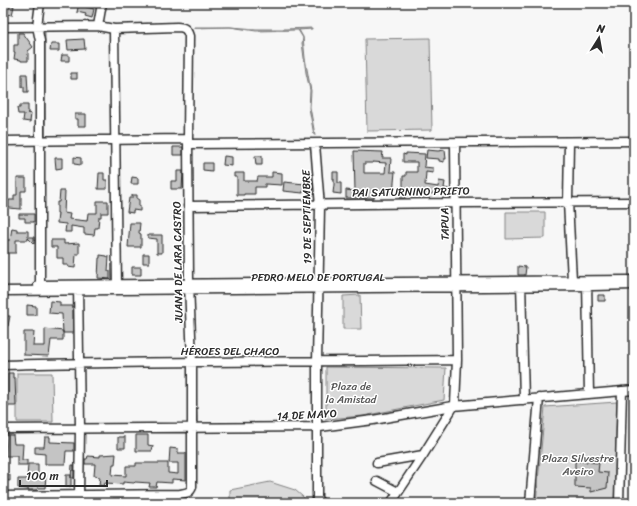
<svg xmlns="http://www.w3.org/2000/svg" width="637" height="506" viewBox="0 0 637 506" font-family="Sriracha,sans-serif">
<rect width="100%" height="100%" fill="#f7f7f7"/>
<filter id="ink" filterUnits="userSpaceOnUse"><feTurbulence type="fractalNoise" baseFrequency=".025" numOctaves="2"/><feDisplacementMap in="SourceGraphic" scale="8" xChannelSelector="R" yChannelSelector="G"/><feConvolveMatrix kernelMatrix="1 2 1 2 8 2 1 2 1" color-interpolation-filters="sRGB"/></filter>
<g filter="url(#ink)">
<path fill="#d9d9d9" stroke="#828282" d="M430,38L432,130L367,131L365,39Z
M506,212H545V238L506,239Z
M360,295L361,329H343V296Z
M326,367L446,368L444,400L363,416L326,419Z
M17,373H52L53,422H17Z
M617,402L614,503H536L545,407Z
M270,482L295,490L310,503H231L230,501V490Z"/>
<path fill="#b0b0b0" stroke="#7b7b7b" d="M194,27H231L256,29H284L312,28V29L299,30L303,37L305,58L311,91L310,107L315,135H314L309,108L310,90L306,73L302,43L303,38L298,30L256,31L230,27L194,28Z
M44,29H45V137Z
M314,365L196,366L197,424L195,366H194Z"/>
<path fill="#c4c4c4" stroke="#2b2b2b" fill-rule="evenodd" d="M79,3L86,4V7L94,9L92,18L85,16L86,14L77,12Z
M9,5L14,6L12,15L7,14Z
M18,33H23L33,47L28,51V61H21V60L14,59L15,52H14V45H18Z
M84,39L85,49L68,50L67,40Z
M51,44H59V51H50Z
M62,55H69V61H61Z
M71,73H77V79H71Z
M22,74H27L28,92H24V87H22Z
M20,105H28V113H27L31,114L30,122L23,121L24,114H18L17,108H20Z
M75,114H86V126H78V119H75Z
M173,147H183V155H173Z
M427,150L438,151L445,150L446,159H444V162L439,161V159L426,158Z
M354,151L383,152L382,158H391L390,172H395L393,193L375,192L374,198H346V190L355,191ZM373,162L386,163L385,173H364V163H373Z
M406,153L425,154L424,167L433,168V173L426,172L425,185L438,187L439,181L445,182L444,188L449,189L448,193L434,191L433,194L425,193H414L413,195H405V198H399L400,193H403V176H406V172H417V162H403V154L406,155Z
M224,156L232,157V166L223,165Z
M255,156H262V165H256Z
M74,157L81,158V165L74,164Z
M55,158H62V168L56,169Z
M203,163H212V171L203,170Z
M177,171H183L182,189H171V181H177Z
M272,172L282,173V185L265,184V187H255V194H244V195H237V177H234V173H244V181H257L258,177H272Z
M333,172H338V183H341V194L333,193L334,185V179H333Z
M99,173H104V180H107V189H98Z
M132,177L138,178V184H131Z
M17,178H26V191H21V209L9,208V200H14V195H17Z
M306,179H312L313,189H310V192L303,191V193L283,191L284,182L305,184Z
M60,191H65L64,213L70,214L69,219L87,221L88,213H97V201H108V213H101V217H99L98,228H95L94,235L84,234V228L71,226V232H65L66,224L57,223L58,213H57V202H59Z
M132,195H137V199H139V206H140V211L133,210V213L127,212L129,198H132Z
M19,214H34V222H25V218H19Z
M130,223H140L139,233L141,234V247H128Z
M12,228L17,229V231H28V237H34V244L28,238V240H16V253H5V240H10Z
M148,235H162V253H157V239L148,238Z
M51,240H64V244L79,243V254H76L75,268L68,267V265H63V258H57V247H51Z
M143,254H149V263H143Z
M100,255L107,256V257H109L108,271H110V279L98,278L99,258H100Z
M518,266L526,267L525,275H518Z
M132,267H141V275H132Z
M598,295H605V301H598Z
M50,301L60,302V306H73V333H63L62,314L49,313Z
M27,305L36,306V315H27Z
M3,316H10L8,326H3Z
M45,329L63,331V340H51L49,356L24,355V332H34L33,346H45Z
M8,373H13V378H15L16,406H3V395H8Z
M7,435H13L14,444H23L22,460H27V465H17V456H6Z
M136,435H148V445L153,446L152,451H136Z
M45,437H50V442L74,443V451H66L65,464H45V454L35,453V447H44Z
M118,437H125V448H118Z
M170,448L178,449V453H186V480L172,479V483L157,482L156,487H149L150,483L135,482L134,483L123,482V484L105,483L104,486L99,485L100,477L94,476L95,464H85V459H87L88,456L100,457V455L116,454L115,464H113L112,475L126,476V466H136V463H168V473L178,474V463H169Z
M575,461L599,463L598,472L608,473L607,488L591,492V488L575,487Z
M28,464H38V475H46L45,488H38L37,490H28V489L18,488V479H27Z
M72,465H74V478H71Z
M3,475H10V481L3,480Z
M66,475H71V486L66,487Z"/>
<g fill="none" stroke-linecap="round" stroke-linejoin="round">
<defs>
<path id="minor" d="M98,26L102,3
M3,27L98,26L114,29L177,27C184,27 187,29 189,36L188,139L189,283L192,362V487C190,493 186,493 180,494L3,496
M114,29L117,289
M3,141L188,139
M569,142L568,202L572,280
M188,144L634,141
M315,144L320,207L317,362V499L321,503
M188,206L456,203L634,202
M587,281L589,394
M521,282L524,400
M38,285L632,280
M78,285L80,429L79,495
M40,289V41L37,26L40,3
M3,291L593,286L634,285
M3,365C154,361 306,362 457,360
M3,429L320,427L373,420L453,406L634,390
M377,463L423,455
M377,481L398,492
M391,503L423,455L455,404L457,360L455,143
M530,503L539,398
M619,503L622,391"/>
</defs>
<use href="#minor" stroke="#2b2b2b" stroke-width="11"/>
<use href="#minor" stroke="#fff" stroke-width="8"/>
</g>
</g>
<g text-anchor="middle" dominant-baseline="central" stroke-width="3" stroke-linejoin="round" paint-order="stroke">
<g font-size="11" fill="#2b2b2b" stroke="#fff">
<text transform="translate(411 192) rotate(-1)">PAI SATURNINO PRIETO</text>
<text transform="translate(307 217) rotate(-91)">19 DE SEPTIEMBRE</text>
<text transform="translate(445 224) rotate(-91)">TAPUA</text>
<text transform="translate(178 262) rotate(-91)">JUANA DE LARA CASTRO</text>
<text x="318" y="277">PEDRO MELO DE PORTUGAL</text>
<text x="230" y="351">HÉROES DEL CHACO</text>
<text transform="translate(307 415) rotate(-3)">14 DE MAYO</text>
</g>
<g font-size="11" fill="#565656" stroke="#fff">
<text x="351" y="386">Plaza de<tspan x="351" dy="13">la Amistad</tspan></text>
<text x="578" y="458">Plaza Silvestre<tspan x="578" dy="13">Aveiro</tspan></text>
</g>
</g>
<rect width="637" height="506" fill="none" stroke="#fff" stroke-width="16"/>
<rect x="8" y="8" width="621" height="490" fill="none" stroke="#2b2b2b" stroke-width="1.5" filter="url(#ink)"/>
<g transform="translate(599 38) rotate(11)" stroke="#ffffff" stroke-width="3" paint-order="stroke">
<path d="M0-3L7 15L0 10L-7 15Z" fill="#2b2b2b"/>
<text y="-6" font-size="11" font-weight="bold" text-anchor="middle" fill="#2b2b2b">N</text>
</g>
<path d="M20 480v6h87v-6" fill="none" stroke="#2b2b2b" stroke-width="2"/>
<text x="26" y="480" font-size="12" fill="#2b2b2b" stroke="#ffffff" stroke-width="3" paint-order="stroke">100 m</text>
</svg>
